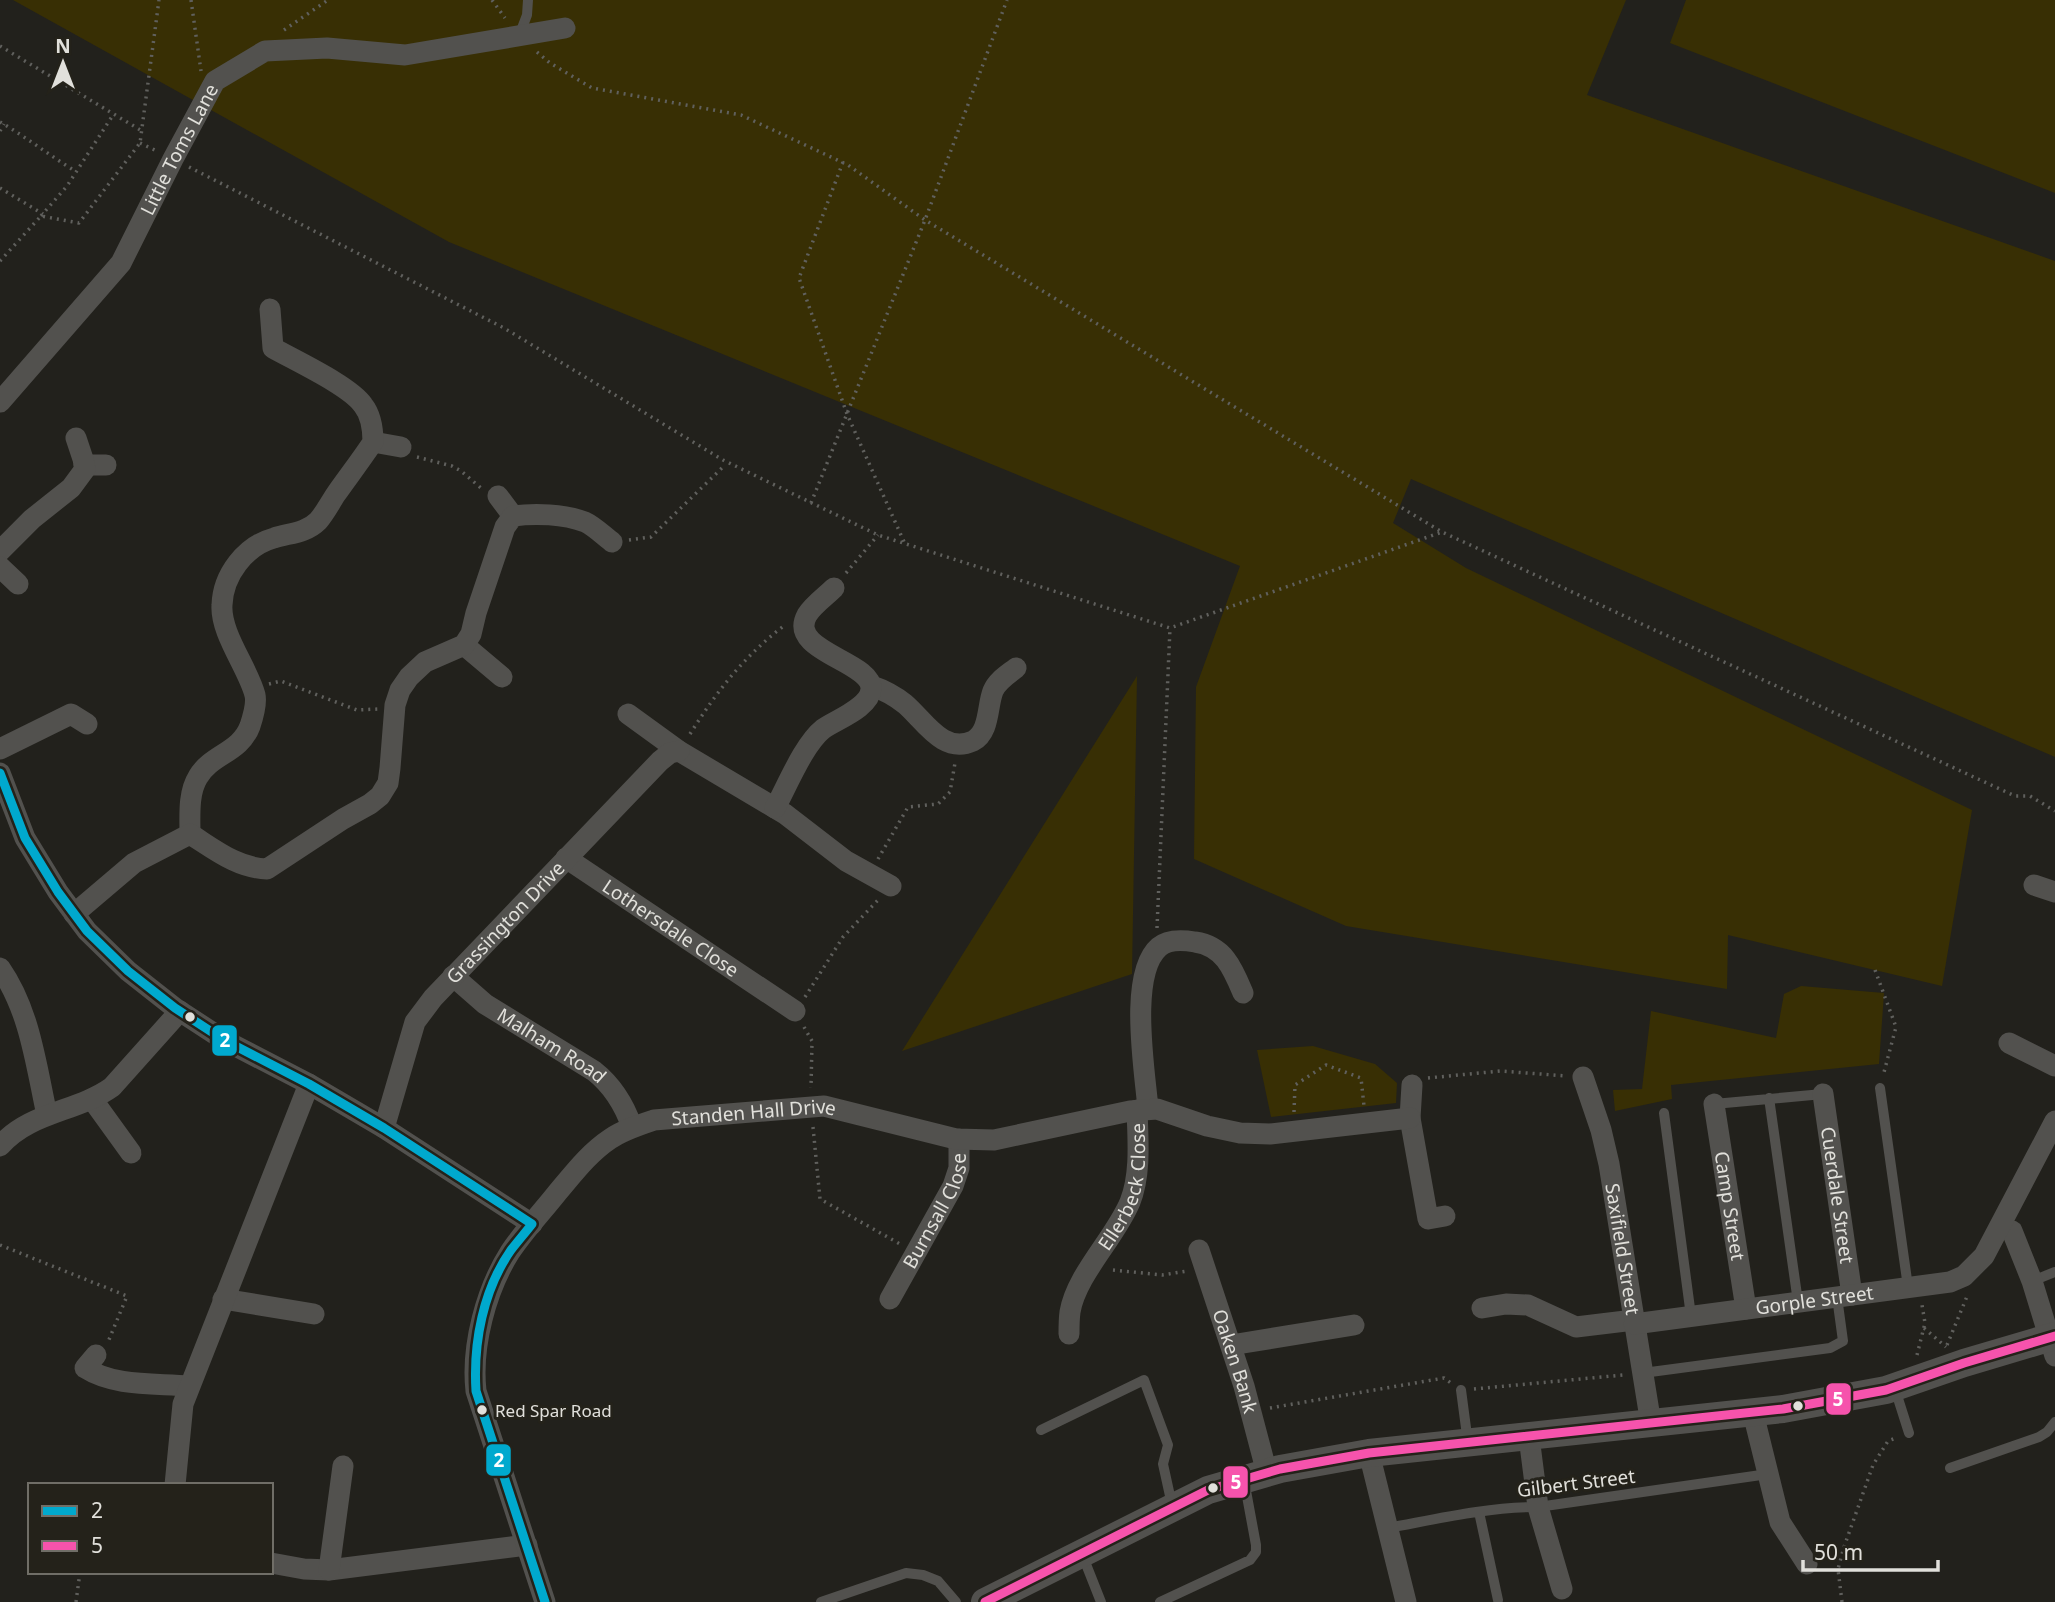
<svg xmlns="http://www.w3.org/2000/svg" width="2055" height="1602" viewBox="0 0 2055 1602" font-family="'Noto Sans',sans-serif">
<rect width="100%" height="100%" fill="#22211c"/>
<path fill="#382f04" d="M13,0H1626L1587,95L2055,261V757L1411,479L1393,523L1466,568L1972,810L1942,986L1728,935L1727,989L1346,926L1194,859L1196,687L1240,566L449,242Z
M1686,0H2055V193L1670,43Z
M1137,676L1132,974L902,1051Z
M1801,986L1884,993L1879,1064L1671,1085L1672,1099L1615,1111L1613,1090L1642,1089L1651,1011L1776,1038L1784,994Z
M1313,1046L1375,1064L1397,1083L1396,1103L1271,1117L1257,1050Z"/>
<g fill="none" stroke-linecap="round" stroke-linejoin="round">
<path stroke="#60605d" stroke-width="3.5" stroke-dasharray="2 5" stroke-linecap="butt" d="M191,0L201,71
M492,0L505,18
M284,30L328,0
M0,46L142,131
M537,52L550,63L592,88L741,115L848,165L925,220L1442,532L2015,796H2030L2055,811
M0,122C26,137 49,155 75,171
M0,131L4,124
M140,143L157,151
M843,162L799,278L847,414L905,544
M189,167L504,328L723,460L878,535L1170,628L1442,532
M0,188L43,214
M41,216L67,186L113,115
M0,261L41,216L79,223L140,143L159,0
M417,457L452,466L461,471L481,488
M811,503L925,220L1007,0
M629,540L651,537L724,466
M846,573L878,535
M269,684L281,681L357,710L378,709
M690,734C717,691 744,656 785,625
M878,859L908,807L938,804L950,792L955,763
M1157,928L1170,628
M1875,970L1896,1027L1883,1076
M805,997L843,937L878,900
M804,1027L812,1041L811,1088
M1428,1078L1500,1071L1567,1076
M1294,1112L1295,1085L1326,1065L1361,1078L1364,1106
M813,1127L820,1199L900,1244
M0,1245L127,1296L108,1342
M1113,1270L1162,1275L1187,1271
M1924,1328L1946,1347
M1947,1345L1968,1294
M1917,1355L1925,1323L1922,1305
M1474,1389L1623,1375
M1270,1408L1444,1378L1451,1383
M76,1602L80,1572
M1842,1602L1838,1569L1844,1547L1873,1465L1888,1441L1896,1438"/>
<path stroke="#52514e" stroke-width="10" d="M519,36L527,15L528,0
M1880,1088L1908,1287
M1769,1098L1798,1302
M1714,1104L1823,1094
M1664,1113L1691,1316
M2032,1281L2055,1272
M1643,1373L1830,1348L1843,1341L1837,1297
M1895,1389L1909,1433
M1461,1390L1468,1443
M1041,1430L1144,1380L1168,1445L1163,1464L1172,1505
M1950,1468L2039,1437L2047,1432L2055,1422
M1479,1512L1498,1600
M1388,1528C1437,1519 1487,1507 1538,1507L1768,1474
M1082,1554L1101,1602
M821,1602L906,1573L923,1575L938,1581L956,1602
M1160,1602L1250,1560L1256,1552V1545L1244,1480"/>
<g stroke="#52514e" stroke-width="21">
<path id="s1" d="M0,402L121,263L173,159L215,81L265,51L327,48L405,55L565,28"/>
<path d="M373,442L401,447"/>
<path d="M84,465H106"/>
<path d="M498,496L513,516"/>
<path d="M0,551L32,519L71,488L85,469L83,459L76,438"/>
<path d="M0,567L18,584"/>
<path d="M464,645L502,677"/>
<path d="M872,686C884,690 895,696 905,704C924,720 943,755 973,741C990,732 987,706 993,691C997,681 1007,675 1016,668"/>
<path d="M628,714L679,751L785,814L846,861L891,886"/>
<path d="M0,749L71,714L87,724"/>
<path d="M0,773L25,838L58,892L87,931L128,971L175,1008L224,1040L309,1084L384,1128L532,1224"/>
<path d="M775,808C787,786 804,744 823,729C835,720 870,708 871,689C873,661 787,652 807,615C813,605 826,596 834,588"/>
<path d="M190,834C190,816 188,793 198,777C211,754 240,753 250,726C253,717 257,704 255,695C248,668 220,633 222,605C223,575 245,546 274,538C290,533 306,533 318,521C325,513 330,503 336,494C348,477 361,460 373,442C373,430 371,415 363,405C350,386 296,361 273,348L270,309"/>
<path id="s2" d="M566,858L795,1011"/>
<path d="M2034,885L2055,892"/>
<path d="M74,914L134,863L190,834C214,849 237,868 267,869L343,819L370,804L380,796L388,783L390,768L395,705L400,690L409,677L425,662L464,645L471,634L476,613L505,527L513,516C535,513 564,514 585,522C594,526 604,536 612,542"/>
<path d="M0,968C30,1011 36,1065 47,1115"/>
<path id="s3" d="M453,976L485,1004L594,1071C613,1086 624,1104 632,1127"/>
<path d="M2009,1043L2055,1066"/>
<path id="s4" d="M1583,1077L1601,1130L1609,1164L1651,1424"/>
<path d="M1412,1085L1410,1118L1428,1219L1445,1216"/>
<path id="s5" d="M1823,1094L1852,1295"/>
<path d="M92,1099L131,1153"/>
<path id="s6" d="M1714,1104L1746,1309"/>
<path d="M1148,1109C1145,1071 1128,974 1159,947C1168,939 1183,940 1195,942C1224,946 1233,969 1243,993"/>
<path id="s7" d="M384,1128L415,1022L433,998L660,761L670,753L679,751"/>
<path d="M0,1146C29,1112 77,1112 112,1087L180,1011"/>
<path d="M2012,1231L2032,1281L2055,1356"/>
<path id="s8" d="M1199,1250L1244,1386L1267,1473"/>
<path d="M223,1299L314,1314"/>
<path id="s9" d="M890,1299L953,1186L959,1168V1139"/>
<path d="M1482,1308L1506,1304L1528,1305L1576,1327L1634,1320"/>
<path id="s10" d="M1634,1324L1950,1282L1964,1276L1984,1256L2055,1121"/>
<path id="s11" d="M1069,1334C1069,1327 1069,1319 1070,1312C1076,1275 1115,1238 1130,1202C1141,1174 1138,1140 1137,1110"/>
<path d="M1231,1345L1354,1325"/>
<path d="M96,1355L85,1368C115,1387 155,1383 189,1386"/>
<path d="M1753,1413L1780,1522L1807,1564"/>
<path d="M1529,1437L1538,1507L1562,1589"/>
<path d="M1369,1453L1406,1602"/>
<path d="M175,1485L183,1404L309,1084"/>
<path d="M271,1563L304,1569L329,1570L527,1545"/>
<path d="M329,1570L343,1466"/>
<path id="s12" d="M545,1602L476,1391C471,1346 486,1290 510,1252C524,1231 542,1212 557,1193C574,1173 589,1153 610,1139C623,1130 639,1125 654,1120L824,1106L956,1139L994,1140L1130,1111L1157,1109L1207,1126L1240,1133L1270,1134L1410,1118"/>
</g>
<path stroke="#52514e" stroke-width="28" d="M985,1602L1208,1490L1280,1469L1369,1453L1783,1409L1886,1390L1964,1363L2055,1336"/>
<defs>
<path id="bus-1" d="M0,773L25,838L58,892L87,931L128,971L175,1008L224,1040L309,1084L384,1128L532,1224
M532,1224C525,1233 518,1241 511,1250C483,1290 473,1343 476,1391L545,1602"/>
<path id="bus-2" d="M985,1602L1208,1490L1280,1469L1369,1453L1783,1409L1886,1390L1964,1363L2055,1336"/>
</defs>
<use href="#bus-1" stroke="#24221a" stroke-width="14"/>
<use href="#bus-2" stroke="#24221a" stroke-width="14"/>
<use href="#bus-1" stroke="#00a9ce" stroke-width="9"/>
<use href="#bus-2" stroke="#f653ac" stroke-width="9"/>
</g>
<g fill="#e1e0db" stroke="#24221a" stroke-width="2.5">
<circle cx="190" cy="1017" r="6"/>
<circle cx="1798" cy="1406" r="6"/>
<circle cx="482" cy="1410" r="6"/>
<circle cx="1213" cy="1488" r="6"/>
</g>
<g text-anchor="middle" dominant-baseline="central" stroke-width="6" stroke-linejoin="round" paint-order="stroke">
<g font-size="17" fill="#e1e0db" stroke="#24221a" text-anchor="start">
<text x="495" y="1410">Red Spar Road</text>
</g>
<g font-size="19" fill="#e1e0db" stroke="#24221a">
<text stroke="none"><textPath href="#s1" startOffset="312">Little Toms Lane</textPath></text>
<text stroke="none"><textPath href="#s7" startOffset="245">Grassington Drive</textPath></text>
<text stroke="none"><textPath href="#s2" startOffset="126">Lothersdale Close</textPath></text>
<text stroke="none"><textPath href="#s3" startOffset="121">Malham Road</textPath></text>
<text stroke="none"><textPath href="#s12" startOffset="667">Standen Hall Drive</textPath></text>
<text stroke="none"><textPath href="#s11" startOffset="161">Ellerbeck Close</textPath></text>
<text stroke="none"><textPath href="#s5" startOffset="102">Cuerdale Street</textPath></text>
<text stroke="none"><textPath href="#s6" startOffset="103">Camp Street</textPath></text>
<text stroke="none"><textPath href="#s9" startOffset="100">Burnsall Close</textPath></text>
<text stroke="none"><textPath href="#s4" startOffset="177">Saxifield Street</textPath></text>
<text stroke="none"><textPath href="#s10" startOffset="182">Gorple Street</textPath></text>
<text stroke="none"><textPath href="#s8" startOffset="117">Oaken Bank</textPath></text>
<text transform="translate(1576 1483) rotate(-7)">Gilbert Street</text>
</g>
</g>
<g stroke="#24221a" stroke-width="2.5">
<rect x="211" y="1024" width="27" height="33" rx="7" fill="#00a9ce"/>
<rect x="1825" y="1382" width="27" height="34" rx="7" fill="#f653ac"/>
<rect x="485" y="1443" width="27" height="34" rx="7" fill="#00a9ce"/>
<rect x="1222" y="1465" width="27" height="34" rx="7" fill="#f653ac"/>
</g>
<g font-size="19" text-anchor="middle" font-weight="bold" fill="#fff">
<text x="225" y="1047">2</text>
<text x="1838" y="1406">5</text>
<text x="499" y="1467">2</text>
<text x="1236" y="1489">5</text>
</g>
<rect x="28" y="1483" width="245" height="91" fill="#24221a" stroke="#706e67" stroke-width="2"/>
<rect x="42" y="1506" width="35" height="10" fill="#00a9ce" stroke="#706e67" stroke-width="2"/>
<text x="91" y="1518" font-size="21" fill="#e1e0db">2</text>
<rect x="42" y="1541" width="35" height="10" fill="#f653ac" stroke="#706e67" stroke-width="2"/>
<text x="91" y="1553" font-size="21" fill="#e1e0db">5</text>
<g transform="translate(63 63)" stroke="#24221a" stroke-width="5" paint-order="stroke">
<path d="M0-5L12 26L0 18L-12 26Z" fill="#e1e0db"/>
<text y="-10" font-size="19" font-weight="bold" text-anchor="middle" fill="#e1e0db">N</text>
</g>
<path d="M1803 1560v10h135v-10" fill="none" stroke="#e1e0db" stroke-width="3.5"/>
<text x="1814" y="1560" font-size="21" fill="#e1e0db" stroke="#24221a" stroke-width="5" paint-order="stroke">50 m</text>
</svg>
